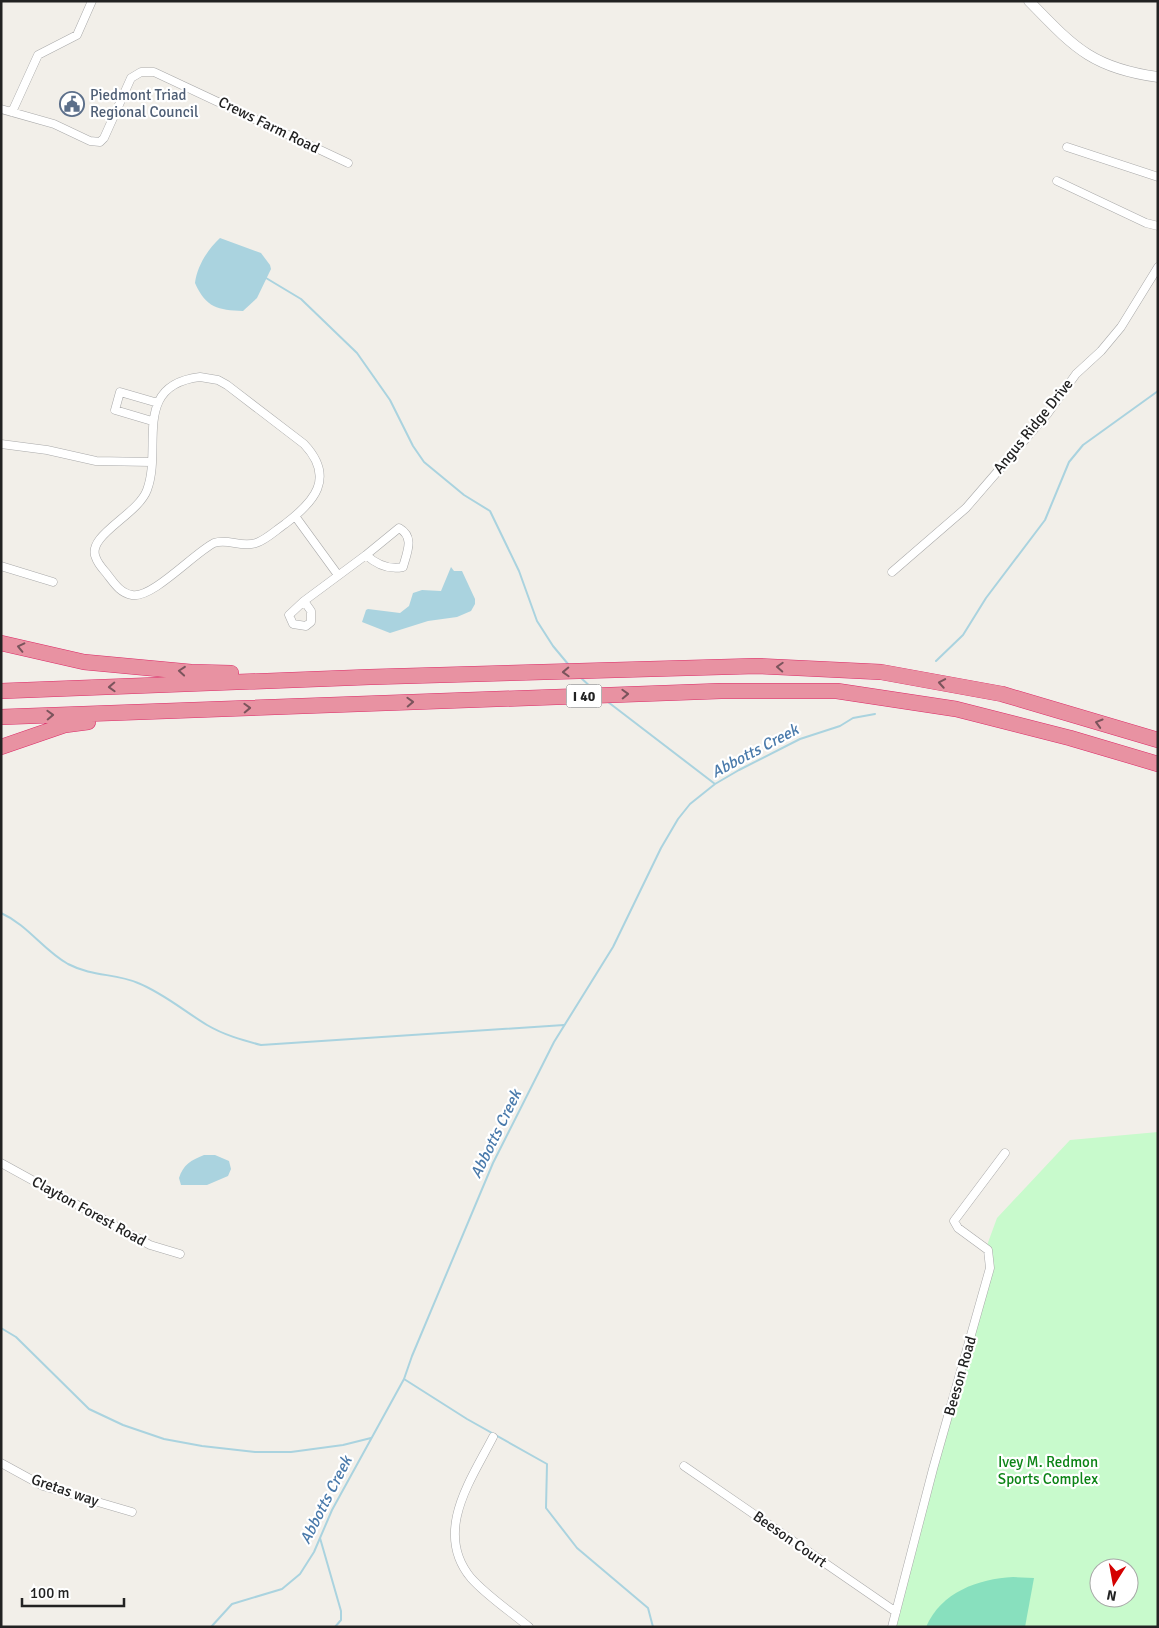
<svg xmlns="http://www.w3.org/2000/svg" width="1159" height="1628" viewBox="0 0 1159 1628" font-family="Signika,sans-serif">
<rect width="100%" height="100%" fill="#f2efe9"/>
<path fill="#c8facc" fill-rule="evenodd" d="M1158,1132V1627H892L990,1268L986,1248L997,1218L1070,1140ZM1099,1568H1129V1598H1099Z"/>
<path fill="#88e0be" d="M1013,1577L1034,1578L1025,1627H926C941,1592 978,1579 1013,1577Z"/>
<path fill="#aad3df" d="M220,238L261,253L270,265L271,269L257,298L243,311C218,310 206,308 195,283C197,266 208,249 220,238Z
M451,567L454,571H462L475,599V604L471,611L457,617L428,621L390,633L362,622L366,610L368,609L400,613L409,606L413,593L422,590L441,591Z
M204,1155H215L229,1161L231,1169L228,1176L207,1185H181L179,1178C183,1165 191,1160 204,1155Z"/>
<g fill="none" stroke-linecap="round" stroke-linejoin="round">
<path stroke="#aad3df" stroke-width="2" d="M266,278L301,299L357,353L390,400L413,446L424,462L464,495L490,511L519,571L537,621L553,646L568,664
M936,661L963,635L986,598L1045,520L1069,462L1083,445L1158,391
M580,677L593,689
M608,702L715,784
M1,913C28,925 43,950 68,964C93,977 115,973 138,983C163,993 184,1011 207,1025C224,1035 242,1040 261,1045L564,1025
M1,1328L16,1337L89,1409L123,1425L164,1439L202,1446L255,1452H291L343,1445L371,1438
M404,1379L467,1419L547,1464L546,1508L577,1548L648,1608L653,1627
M320,1538L341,1611V1620L335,1627
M211,1627L232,1604L282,1589L300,1574L314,1552L332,1510L404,1379L412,1356L493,1163L554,1042L613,947L661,848L678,819L690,804L715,784L739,770L800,739L840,726L853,718L875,714"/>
<defs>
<path id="minor" d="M1,109L54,124L90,141L100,142L104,138L131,78L141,72H154L348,163
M12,112L38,55L77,35L92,1
M1067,147L1158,177
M1057,181L1146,223L1158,226
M200,377L218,380L227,385L304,444C336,478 314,502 285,524C276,530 266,540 256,543C241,548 228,538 214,543C194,553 152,599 132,595C120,593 114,583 107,574C103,569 98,564 96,558C85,536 138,515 147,490C163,448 131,385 200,377Z
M152,421L115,410L120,392L158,403
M1,444L47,450L96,461L151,462
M295,516L338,575
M399,528C415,537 407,552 403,567C389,570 376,564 366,555Z
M1,566L53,582
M892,572L966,508L1048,413L1076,374L1101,351L1121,327L1158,267
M304,601L366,555
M304,601L311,611V622L306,626L293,624L289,615Z
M1,1163L150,1245L180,1254
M493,1437C471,1480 433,1532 471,1578C487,1596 510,1611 529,1627
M1,1463L43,1486L132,1512
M684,1466L896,1612
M892,1627L933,1469L990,1268L988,1250L958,1228L954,1221L1005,1153"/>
<path id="tertiary" d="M1029,1C1073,46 1091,68 1158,77"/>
<path id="motorway" d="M1,643L84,662L191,672L231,673
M1,691L370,677L757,666L881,672L1002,694L1158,740
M1,717L721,691H837L956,709L1070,738L1158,764
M1,747L65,725L88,722"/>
</defs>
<use href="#minor" stroke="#a9a9a9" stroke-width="9"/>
<use href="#tertiary" stroke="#a9a9a9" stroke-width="11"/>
<use href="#motorway" stroke="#dc2a67" stroke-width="16"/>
<use href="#minor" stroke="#fff" stroke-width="8"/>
<use href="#tertiary" stroke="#fff" stroke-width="10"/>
<use href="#motorway" stroke="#e892a2" stroke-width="15"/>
</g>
<defs><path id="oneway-chevron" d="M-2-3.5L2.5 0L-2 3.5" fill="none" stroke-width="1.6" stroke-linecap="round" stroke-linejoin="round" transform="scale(1.25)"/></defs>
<g stroke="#7b545c">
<use href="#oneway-chevron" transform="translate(21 647) rotate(-167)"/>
<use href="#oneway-chevron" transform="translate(780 667) rotate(-177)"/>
<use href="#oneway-chevron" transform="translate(182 671) rotate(-175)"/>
<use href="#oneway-chevron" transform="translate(566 672) rotate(178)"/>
<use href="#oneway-chevron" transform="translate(942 683) rotate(-170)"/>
<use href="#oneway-chevron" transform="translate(112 687) rotate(178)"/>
<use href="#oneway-chevron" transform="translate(625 694) rotate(-2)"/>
<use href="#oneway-chevron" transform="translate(410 702) rotate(-2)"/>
<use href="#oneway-chevron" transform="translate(247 708) rotate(-2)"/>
<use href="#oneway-chevron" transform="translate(50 715) rotate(-2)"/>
<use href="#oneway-chevron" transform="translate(1099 723) rotate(-164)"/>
</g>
<defs>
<symbol id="civic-ring" viewBox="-11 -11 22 22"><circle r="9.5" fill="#fff" stroke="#5c6f8a" stroke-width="1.5"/><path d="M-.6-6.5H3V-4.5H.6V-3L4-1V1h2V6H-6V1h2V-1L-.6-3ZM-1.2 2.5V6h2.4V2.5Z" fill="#5c6f8a"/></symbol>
</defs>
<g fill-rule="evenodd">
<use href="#civic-ring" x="58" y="90" width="28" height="28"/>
</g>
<g text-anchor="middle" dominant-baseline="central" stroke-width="4.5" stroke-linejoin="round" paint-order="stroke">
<rect fill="#fff" stroke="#646464" stroke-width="1" x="566.5" y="684.5" width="35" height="23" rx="4"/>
<g font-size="14" font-weight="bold" fill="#222">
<text x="584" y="696">I 40</text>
</g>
<g font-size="15" fill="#4e5e75" stroke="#fff" text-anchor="start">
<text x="90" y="95">Piedmont Triad<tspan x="90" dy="17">Regional Council</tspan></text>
</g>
<g font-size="15" fill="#222" stroke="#fff">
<text transform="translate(269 125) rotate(26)">Crews Farm Road</text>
<text transform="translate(1033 426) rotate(-51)">Angus Ridge Drive</text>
<text transform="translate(89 1211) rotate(29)">Clayton Forest Road</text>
<text transform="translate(960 1376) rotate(-74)">Beeson Road</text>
<text transform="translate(65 1490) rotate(19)">Gretas way</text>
<text transform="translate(790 1539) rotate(35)">Beeson Court</text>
</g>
<g font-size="15" fill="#0c8416" stroke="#fff">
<text x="1048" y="1462">Ivey M. Redmon<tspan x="1048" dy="17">Sports Complex</tspan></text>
</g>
<g font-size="16" font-style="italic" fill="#4a7aab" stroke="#fff">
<text transform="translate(755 751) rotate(-28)">Abbotts Creek</text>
<text transform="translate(496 1134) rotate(-64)">Abbotts Creek</text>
<text transform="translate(326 1500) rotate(-63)">Abbotts Creek</text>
</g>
</g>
<rect width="1159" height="1628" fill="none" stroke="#222222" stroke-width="5"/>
<g transform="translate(1114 1583) rotate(191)"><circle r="24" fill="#ffffff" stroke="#a7a7a7"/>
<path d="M0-4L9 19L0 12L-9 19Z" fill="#d40000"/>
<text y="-8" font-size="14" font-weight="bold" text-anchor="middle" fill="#222222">N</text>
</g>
<path d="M22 1598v8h102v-8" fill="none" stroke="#222222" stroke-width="2.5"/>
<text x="30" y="1598" font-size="15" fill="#222222" stroke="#ffffff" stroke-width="4" paint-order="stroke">100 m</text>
</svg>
